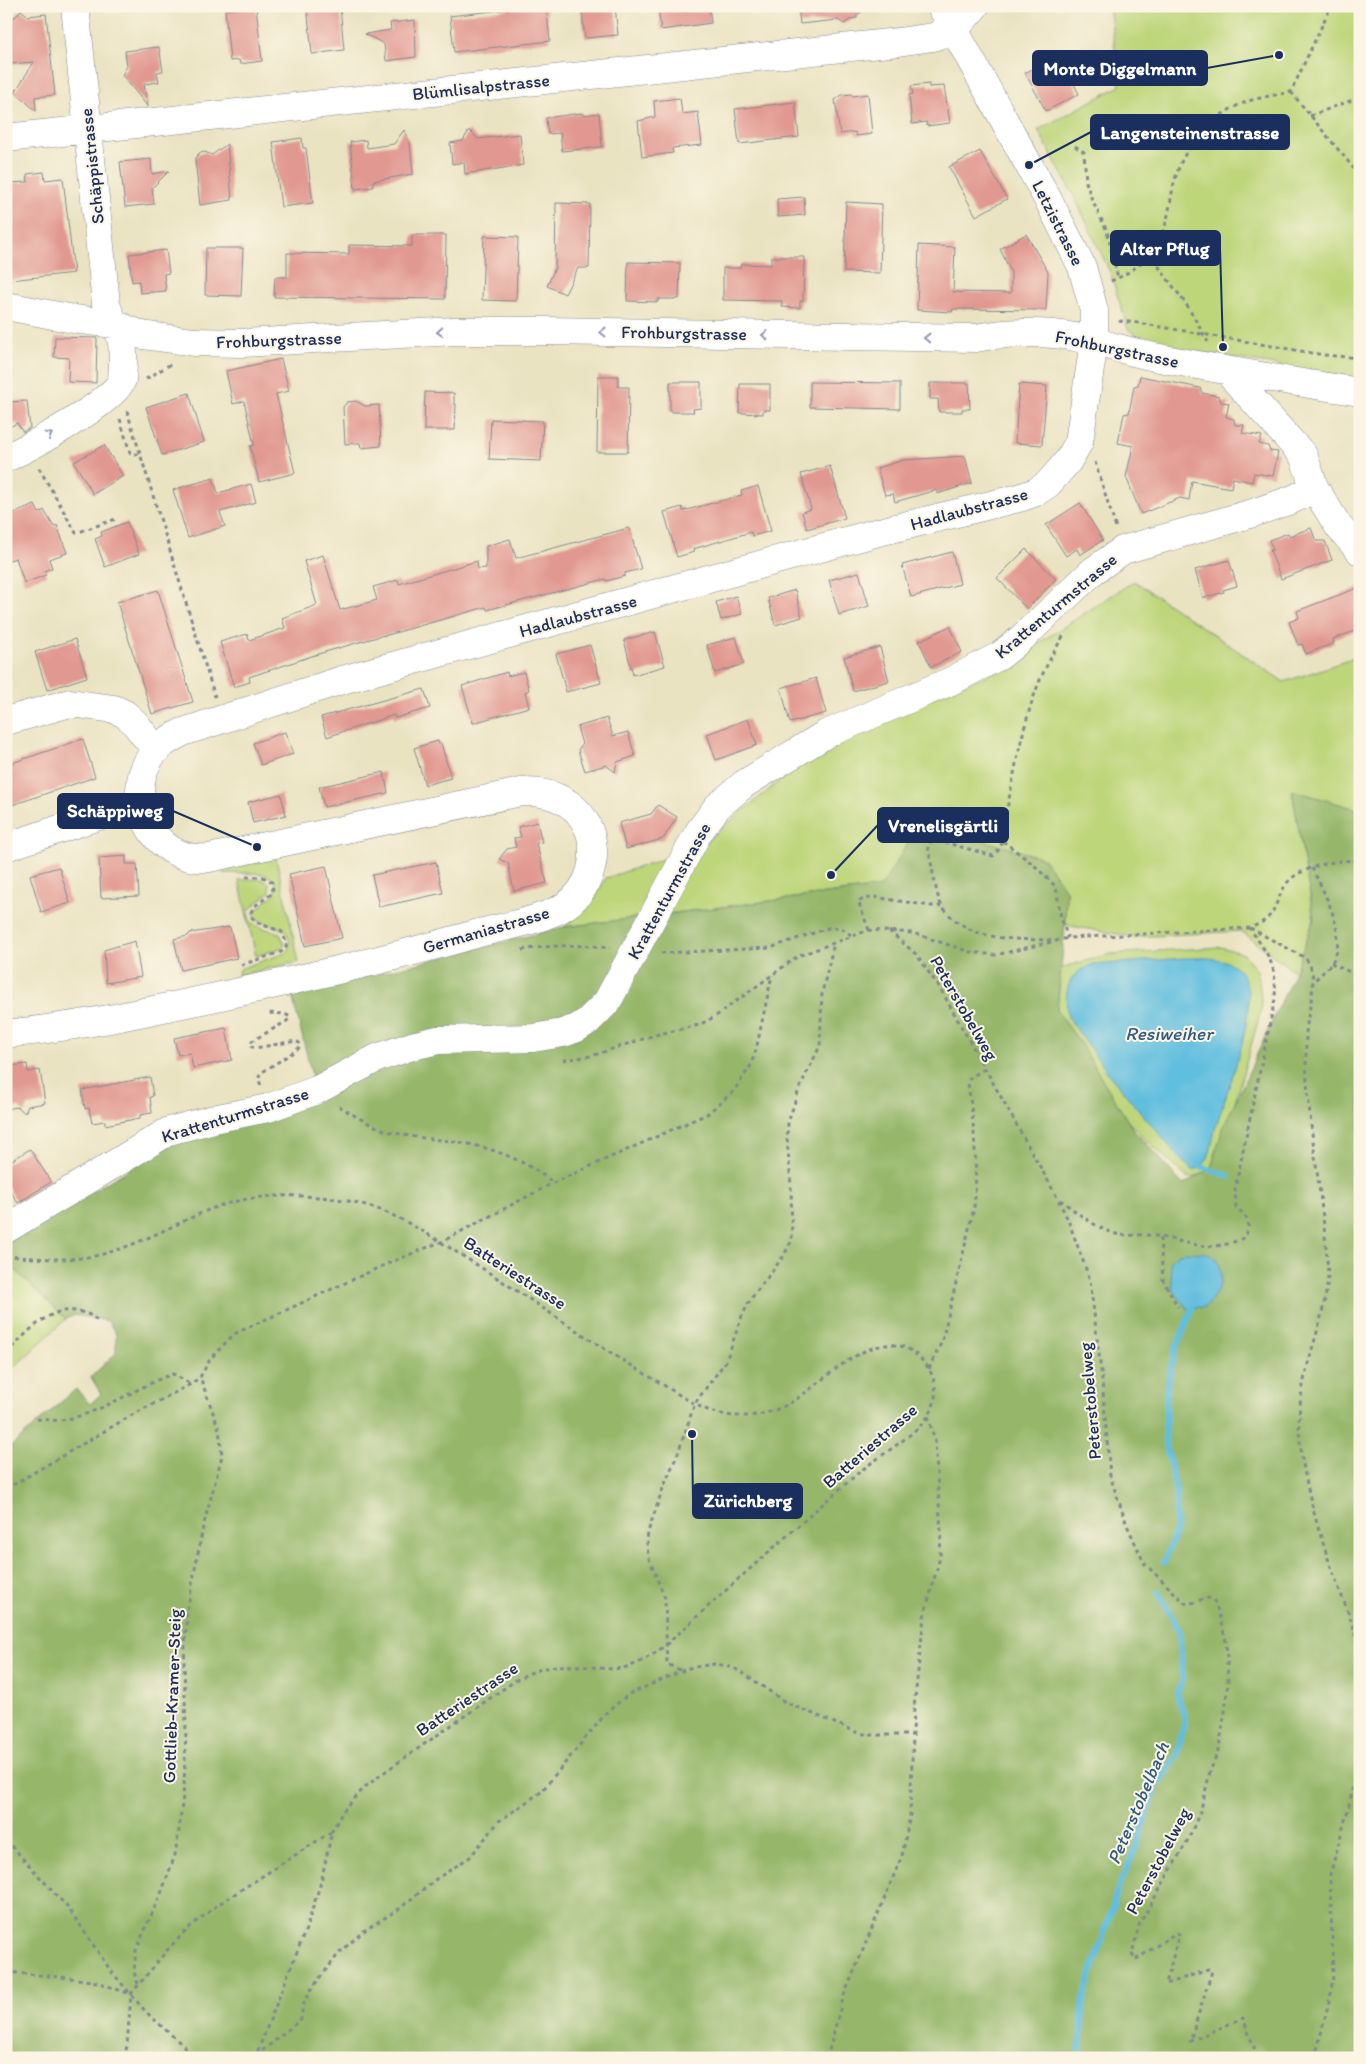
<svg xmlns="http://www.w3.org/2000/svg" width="1366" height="2064" viewBox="0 0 1366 2064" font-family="Itim,sans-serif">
<rect width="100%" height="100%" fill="#fcf5e5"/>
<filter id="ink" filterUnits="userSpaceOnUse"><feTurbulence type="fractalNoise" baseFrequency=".02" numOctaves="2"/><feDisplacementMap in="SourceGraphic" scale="10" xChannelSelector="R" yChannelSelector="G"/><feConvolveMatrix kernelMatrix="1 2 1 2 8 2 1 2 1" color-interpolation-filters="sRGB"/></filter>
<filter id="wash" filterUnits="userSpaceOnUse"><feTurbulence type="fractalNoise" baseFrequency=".0096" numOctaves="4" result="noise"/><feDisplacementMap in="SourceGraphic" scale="20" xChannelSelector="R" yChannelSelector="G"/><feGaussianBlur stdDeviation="1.12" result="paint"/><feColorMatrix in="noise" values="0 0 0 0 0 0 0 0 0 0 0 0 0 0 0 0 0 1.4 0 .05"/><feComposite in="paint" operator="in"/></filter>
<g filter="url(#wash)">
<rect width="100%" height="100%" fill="#eae3c2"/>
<path fill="#bdd67a" stroke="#6c826c" d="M1109,6H1360V379L1147,344L1128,329L1110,272L1075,198L1038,130L1120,86Z
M1134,581L1284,682L1360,656V810L1292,791L1314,919L1295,972L1241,931L1135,937L1065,925L1066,890L881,887L564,927L591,904L606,878L699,847L805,760L888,715L993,673Z
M276,858L299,962L238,975L239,970L242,968L285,953C292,946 290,939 285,930L256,920L254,912L275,893C284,866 237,875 223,873L222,870Z
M261,879L269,883L270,892L250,909L248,914L252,924L280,934L285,945L281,948L256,956L239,880Z
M1221,947L1244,954L1258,972L1262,1007L1218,1161L1200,1178L1186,1177L1136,1130L1102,1092L1041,984L1051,973L1071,965L1110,954Z
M6,1266L12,1267L66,1319L10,1371L6,1372Z"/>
<path fill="#96b76a" stroke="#587364" d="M1292,790L1360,810V2058H6V1451L76,1389L90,1404L101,1394L91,1377L116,1353V1334L108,1321L75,1315L66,1319L12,1267L6,1242L181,1139L318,1100L292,995L564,927L881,887L921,822L1043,858L1066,890L1065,925L1057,1011L1079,1041L1134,1131L1150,1147L1183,1185L1211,1168L1223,1128L1295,972L1314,919Z"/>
<path fill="#61bedf" stroke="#3e769e" d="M1185,958C1203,958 1222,956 1237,968C1269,995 1224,1095 1215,1130C1211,1144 1211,1167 1193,1170L1183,1162L1110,1076L1068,1017C1064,993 1066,973 1092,965Z
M1184,1252L1206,1253L1217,1259C1225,1279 1220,1291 1205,1307L1187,1308L1173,1290L1170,1262L1177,1255Z"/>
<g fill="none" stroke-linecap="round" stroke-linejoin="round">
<path stroke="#61bedf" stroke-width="6" d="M1202,1167L1229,1176
M1164,1563L1176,1530V1492L1165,1441L1167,1385L1175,1351L1192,1309V1302
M1079,2058L1084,1997L1120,1883L1136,1848L1157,1785L1177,1757L1185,1719L1177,1693L1183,1680L1179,1630L1158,1592"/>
</g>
<g id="blocks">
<path fill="#e19890" d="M256,6L262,61L240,64L239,60L230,61L225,10Z
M307,6H340L344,50L312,54Z
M510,6H546L550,41L454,52L450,16L510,9Z
M581,6H615L618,35L585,38Z
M658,6H709L711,23L661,30Z
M798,6H869L857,15V18L851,19L844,24L838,20L800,24Z
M21,10L28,16L46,14L55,95L35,97L36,111L15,92L34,62L11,64L10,59L6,56V18L15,17Z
M415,20L416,57L386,61L384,44L365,34L391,30L390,23Z
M159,47L163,71L157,72L159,82L144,84L148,107L122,75L127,66L125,51Z
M1056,56L1061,65L1067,61L1076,78L1072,80L1079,94L1046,111L1025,73Z
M929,84V87L944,86L950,123L927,126L926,122L912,124L909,95L913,94L911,86Z
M851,94L853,96L868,94L872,134L856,136L855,132L840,134L835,100L842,95Z
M680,98L682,114L698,112L702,145L672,148L673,153L642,157L638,121L655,117L654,101Z
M795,102L799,137L739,144L735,109Z
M581,113L584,115L599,113L602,147L562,151L560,133L548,134L546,118Z
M404,130L410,143L413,174L373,181V187L355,189L350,142L366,140L367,148L394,144Z
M469,130L478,139L520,134L523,165L465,174L464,162L452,164L450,143L463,141Z
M302,138L303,148H306L313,203L281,207L273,142Z
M227,144L232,200L200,205L195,159L199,153L205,152L212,155Z
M980,151L1007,199L976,216L949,167Z
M151,159L152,174L169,171L152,188L154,204L125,207L120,162Z
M44,172L45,180L63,178L74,273L10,280L6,257V183L28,182L27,174Z
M804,197L805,215L778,217L777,199Z
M846,202L882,204L880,273L844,272Z
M556,203L590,204L589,268H578L565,294L547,286L555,268Z
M1026,234L1048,272L1046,310L953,309L952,312L917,310L919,245L955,247L953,292L1011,293V272L1000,249Z
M412,235H446L445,299L274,297L275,277H287V253L349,254V245L412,246Z
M484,236L518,237L516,301L482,300Z
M206,248H243L241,296L205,295Z
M166,250L169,273L164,274L166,291L140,293L139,281L132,282L129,254Z
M771,257H804L803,301H800V308L782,307V301L723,300V268H740L741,264L771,265Z
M628,262L680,263L679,299H658V302L627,301Z
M55,337L97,338L96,383L68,382L69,358L54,357Z
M281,359L289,391L276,394L295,473L259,482L250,446L254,445L244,401L233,404L226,371Z
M598,376H618V387H629L628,452H597Z
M1140,376L1200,388L1202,393L1219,396L1221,402L1229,403L1226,417L1234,419L1235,425H1244L1242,433L1262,436L1259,444L1268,446L1270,451L1278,452L1273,476L1254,473L1252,482L1233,478L1231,488L1192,481L1189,500L1180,498L1141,514L1126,477L1133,446L1118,443L1124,414L1129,413L1134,386L1138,385Z
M670,382H701V408L693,409L694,412H670Z
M810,382L900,383V409L810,407Z
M930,383H969L970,409H962V412H939L938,399H930Z
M740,384H770V410H763V414L739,413Z
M1019,384L1047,386L1042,445L1015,443Z
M425,392L454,393V404H456L455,430H424Z
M189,393L204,442L162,455L146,407Z
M27,401L30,428L23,432L17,423L6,429V402Z
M356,401L365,406L379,405L381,446L361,448L360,443L345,444L343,407L347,402Z
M491,419L543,421L541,461L489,459Z
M104,445L123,476L93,494L74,462Z
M965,456L972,483L937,494L936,490L895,502L893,494L885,495L877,468L904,460Z
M830,466L845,518L807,529L802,512L811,509L801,474Z
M213,478L218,493L251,484L256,502L220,512L225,526L188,538L173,490Z
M758,486L771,531L752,536L751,532L693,549L694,552L677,557L664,512L682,507L683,511L742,495L741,491Z
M1080,503L1103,540L1080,555L1077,549L1066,556L1046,525Z
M35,505L39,513L44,510L54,527L57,525L67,553L49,559L52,568L44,571L46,575L24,583L16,558L6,561V516Z
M127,522L139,554L105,567L95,539L102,536L101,532Z
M629,528L641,569L625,573V576L606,581L605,579L487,610L486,607L384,636V635L318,654L249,677L250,682L234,687L220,642L247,634L249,640L285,628L282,618L317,605L304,561L323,555L340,610L377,600L373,587L398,580L399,584L477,561L478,569L486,568V546L510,539L516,558Z
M1311,528L1316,541H1325L1332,560L1281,579L1270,550H1273L1269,540L1288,533L1289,536Z
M1026,549L1056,579L1027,609L997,578Z
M952,552L960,584L911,597L902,565Z
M1229,560L1237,586L1223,590L1224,592L1203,598L1195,570Z
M859,572L869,606L839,615L829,580Z
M1360,587V629L1333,639L1334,643L1306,654L1302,644L1298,645L1289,622L1299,618L1297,611Z
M158,590L193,702L152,714L117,602Z
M795,590L802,617L775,625L768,598Z
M736,596L742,614L721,620L716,602Z
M950,626L962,652L931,667L919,641Z
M655,632L665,666L633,675L624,640Z
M736,637L744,664L715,673L707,645Z
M75,639L87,677L47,690L35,652Z
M590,645L601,683L566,692L556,654Z
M880,647L889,681L853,691L844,657Z
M507,672L508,676L524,672L529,690L525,692L529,707L473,723L462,686Z
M816,678L826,713L790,723L781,688Z
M424,689L430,708L395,718L394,715L327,737L321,717Z
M607,718L613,736L628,732L635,756L617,762L615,772L606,765L585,771L578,750L582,744L577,727Z
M748,719L757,745L716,760L707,734Z
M285,732L293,754L261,765L253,743Z
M83,739L95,777L6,807V765Z
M438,741L439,744L441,743L451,778L425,785L414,748Z
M384,772L388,793L324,807L319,787Z
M281,794L286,815L253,823L248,802Z
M658,805L677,817L663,839L626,849L619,823L651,814Z
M537,822L542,842L536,843L547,883L514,891L508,863L499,859L507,849L516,847L514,838L521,837L518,827Z
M126,856V864H137L139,896L101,898L99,858Z
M436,862L443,893L379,907L372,875Z
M326,866L342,938L305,946L289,874Z
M59,867L70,903L41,912L30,875Z
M230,927L237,958L181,970L174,939L188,936L190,933Z
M135,941L141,977L106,983L104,950Z
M226,1028L232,1060L193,1068L190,1053L178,1055L174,1038Z
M27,1064L28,1072L40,1070L45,1103L28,1106L25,1113L18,1107L6,1109V1075L12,1074L11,1066Z
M150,1077L153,1096L150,1097L152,1113L140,1115V1118L105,1125V1121L92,1123L89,1108L85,1109L82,1090Z
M30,1149L51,1182L18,1203L6,1184V1164Z"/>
</g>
</g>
<g filter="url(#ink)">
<use href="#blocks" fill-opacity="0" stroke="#828990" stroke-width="1"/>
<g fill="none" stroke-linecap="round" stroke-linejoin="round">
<defs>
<path id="minor" d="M954,30L975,6
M6,138L898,42L933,37L954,30
M6,306L74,319L114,324L142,335L194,342L242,343L455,331H546L976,338C1006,332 1045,331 1075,337C1105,344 1134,353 1164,359C1229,371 1294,382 1360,392
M1227,371L1303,455L1315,489L1339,527L1360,551
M6,458C30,447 114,402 122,380C123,367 125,346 119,333C115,323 109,315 106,304L75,6
M6,721L70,703L114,709L125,714L134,722L156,750
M6,847L140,802
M6,1034C53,1029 98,1022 144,1012C256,989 369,965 479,933C503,927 546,919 565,906C595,886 603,842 579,813C564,796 543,791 521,792L209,858C152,864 119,794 155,751C163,742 173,737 183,732L342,680L875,533L1019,498L1036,492L1048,484L1068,461L1079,442L1094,342V310L1082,267L1051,205L941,6
M6,1229L169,1131L218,1118L268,1108L317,1090L377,1058L412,1046L438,1040L533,1038L563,1033L577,1028L588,1021L607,1002L698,833L717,807L744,784L826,734L951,681L1001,655L1023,637L1093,571L1123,550L1253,513L1291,500L1315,489"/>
</defs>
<use href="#minor" stroke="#828990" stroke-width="29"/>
<path stroke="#828990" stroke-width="3" stroke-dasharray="4 4" stroke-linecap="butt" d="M1291,92L1360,176
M1310,116L1355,99L1360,100
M1075,146L1084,152L1086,182L1092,200L1107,231L1118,278
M1152,251L1159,267L1188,307L1208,342
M1111,281C1136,271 1156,253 1165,226C1171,208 1171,188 1178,170C1188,141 1216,113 1246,102C1260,97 1276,95 1291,92L1331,6
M1119,322L1121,321L1138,323L1324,355L1360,358
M146,379L171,364
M127,411L215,697
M120,419L130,453L141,455
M1095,462L1116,528
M39,468L76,533L116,519
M1003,841L1034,865L1056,887L1061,918L1068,938
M1312,868C1324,893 1350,937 1331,964C1326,970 1319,976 1314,981
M1250,928L1304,957C1322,974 1307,1010 1306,1034C1304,1115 1324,1194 1328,1275C1325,1325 1299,1371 1299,1423C1299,1468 1319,1535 1335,1578C1344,1603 1355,1626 1360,1653
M869,930L858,901L874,897L931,906H941
M889,931L917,955L941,990L1058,1199L1068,1220L1090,1280L1102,1380L1110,1476L1127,1525L1144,1563L1185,1603C1195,1605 1201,1597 1212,1598L1216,1604L1226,1641L1227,1659L1228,1682L1225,1711L1219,1748L1210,1772L1201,1809L1189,1838L1139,1925L1132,1954L1135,1960L1176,1933L1179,1934L1166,1984L1208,1970L1212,1971L1190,2041L1243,2018L1258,2058
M1051,940C1012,939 968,942 942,906C936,898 931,859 928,847L931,841L937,840L993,856C1007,844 1002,829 1006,814C1015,769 1023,722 1040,680C1047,664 1056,648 1065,633
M522,950C552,945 580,944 610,948
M661,953L770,948L828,928H841L851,935
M1331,963L1360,977
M241,965L281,952L285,949L287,944L282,932C274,927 241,923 254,907C260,901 268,898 273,892L272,882L263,877H246
M563,1060L591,1056L655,1035L699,1025L716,1016L798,956L869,930L913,933L970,952L996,955L1068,938L1249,928C1279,918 1272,904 1287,883C1299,867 1341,858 1360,861
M261,1085L258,1079L261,1073L298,1049L301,1044L296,1041L255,1048L250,1046L252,1041L287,1021L290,1017L285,1014L267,1013
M339,1106C355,1116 373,1127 391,1132C411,1137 431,1139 451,1141C488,1146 525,1159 553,1183
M1060,1200C1077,1212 1095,1228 1116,1234C1126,1237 1136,1234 1147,1235C1183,1238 1207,1257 1245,1237C1252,1222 1247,1217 1236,1207L1235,1189L1275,999C1277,964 1269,956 1250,929
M1160,1238L1163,1280L1178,1307
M6,1256C37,1258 69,1262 99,1255C138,1246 174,1224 211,1209C251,1192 315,1193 358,1203C398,1213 432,1237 466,1258C528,1297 588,1340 652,1378C673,1390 697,1409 721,1414C743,1419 770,1415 790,1403C822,1385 873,1324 913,1352C922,1359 931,1369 934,1381C937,1392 935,1405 929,1415C915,1436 877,1457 857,1474C793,1530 729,1587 666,1645C652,1655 639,1665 622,1668C611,1670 601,1668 591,1667C560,1664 543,1665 516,1680L386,1771L365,1787L343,1811L332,1831L321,1882L306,1929L255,2058
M6,1353C28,1333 49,1304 81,1312C88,1314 92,1315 97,1321
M929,1369L942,1341L974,1208C978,1167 974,1124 968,1083L970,1078L984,1069
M37,1419C44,1419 52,1421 60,1420C101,1415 135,1387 173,1374L191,1384
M6,1489L132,1415L191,1384L200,1377L211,1358L234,1334L391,1262L441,1242L553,1183L707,1114L733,1092L750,1067L756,1050L772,975
M680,1670L667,1664L665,1598L648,1556L647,1541L648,1532L663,1488L678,1453L695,1403L726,1361L742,1316L750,1300L783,1257L792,1240L791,1186L787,1138L788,1123L799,1089L820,1046L822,993L834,943
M6,1840L69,1909L111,1971L146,2012L197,2058
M6,1972L71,1978L97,1982L130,1994
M138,1984L134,1972L136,1950L162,1891L175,1855L179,1830L184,1787L186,1731L184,1663L187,1611L203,1527L222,1456L219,1429L200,1377
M256,2056L301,2019L303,2005L312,1988L340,1952L365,1930L399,1909L436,1879L470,1857L499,1821L541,1792L607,1712L629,1694L643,1688L689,1668L714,1664L728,1666L740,1671L785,1702L856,1732L868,1735H913
M124,2058L127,2046L131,1994L169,1948L192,1925L219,1904L331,1832
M827,2058L843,1998L902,1856L910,1815L914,1707L924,1617L940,1557L941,1533L935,1442L928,1416
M1315,2058L1331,1993L1333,1975L1330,1875L1350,1802L1360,1743"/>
<use href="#minor" stroke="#fff" stroke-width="28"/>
</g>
<defs><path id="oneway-chevron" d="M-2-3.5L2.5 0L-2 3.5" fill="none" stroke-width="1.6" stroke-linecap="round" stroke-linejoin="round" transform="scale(1.25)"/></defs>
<g stroke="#8d97ae">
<use href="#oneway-chevron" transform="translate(440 332) rotate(177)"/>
<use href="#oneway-chevron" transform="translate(603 332) rotate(-179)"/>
<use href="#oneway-chevron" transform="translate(765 335) rotate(-179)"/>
<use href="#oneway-chevron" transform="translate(927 338) rotate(-179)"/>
<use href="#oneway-chevron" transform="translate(49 435) rotate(-30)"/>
</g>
</g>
<g text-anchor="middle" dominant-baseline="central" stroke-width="4" stroke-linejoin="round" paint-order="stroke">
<g font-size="18" fill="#1b2f5e" stroke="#fcf5e5">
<text transform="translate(481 87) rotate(-6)">Blümlisalpstrasse</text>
<text transform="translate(92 166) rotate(-96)">Schäppistrasse</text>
<text transform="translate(1058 223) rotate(63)">Letzistrasse</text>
<text transform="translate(684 333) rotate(1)">Frohburgstrasse</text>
<text transform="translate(279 340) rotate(-2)">Frohburgstrasse</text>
<text transform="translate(1117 349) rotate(12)">Frohburgstrasse</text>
<text transform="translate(969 509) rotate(-15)">Hadlaubstrasse</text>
<text transform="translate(1056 606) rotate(-40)">Krattenturmstrasse</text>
<text transform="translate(578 616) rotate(-15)">Hadlaubstrasse</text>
<text transform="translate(669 891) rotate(-61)">Krattenturmstrasse</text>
<text transform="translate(486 930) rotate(-16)">Germaniastrasse</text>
<text transform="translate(964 1008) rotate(60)">Peterstobelweg</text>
<text transform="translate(235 1115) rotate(-17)">Krattenturmstrasse</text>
<text transform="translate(515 1273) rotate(33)">Batteriestrasse</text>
<text transform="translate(1090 1401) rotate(-95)">Peterstobelweg</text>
<text transform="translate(870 1446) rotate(-41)">Batteriestrasse</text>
<text transform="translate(172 1696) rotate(-88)">Gottlieb-Kramer-Steig</text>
<text transform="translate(467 1699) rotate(-34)">Batteriestrasse</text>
<text transform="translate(1158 1861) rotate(-62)">Peterstobelweg</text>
</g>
<g font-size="19" font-style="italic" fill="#305a85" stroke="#fcf5e5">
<text x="1169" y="1033">Resiweiher</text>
<text transform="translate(1138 1803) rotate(-67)">Peterstobelbach</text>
</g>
</g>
<path fill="none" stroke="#1b2f5e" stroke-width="2" d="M1279 55L1207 68M1029 165L1091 132M1223 347L1220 248M257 847L173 811M831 875L878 825M692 1434L693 1501"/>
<g fill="#1b2f5e" stroke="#fcf5e5" stroke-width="2">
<circle cx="1279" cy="55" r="5"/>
<circle cx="1029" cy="165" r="5"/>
<circle cx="1223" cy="347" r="5"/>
<circle cx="257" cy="847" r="5"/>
<circle cx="831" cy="875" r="5"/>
<circle cx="692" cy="1434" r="5"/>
</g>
<g fill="#1b2f5e" stroke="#1b2f5e" stroke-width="2">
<rect x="1033" y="51" width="174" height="34" rx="5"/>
<rect x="1091" y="115" width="198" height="34" rx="5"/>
<rect x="1111" y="231" width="109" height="34" rx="5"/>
<rect x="58" y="794" width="115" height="34" rx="5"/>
<rect x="878" y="808" width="130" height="34" rx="5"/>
<rect x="693" y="1484" width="109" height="34" rx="5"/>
</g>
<g font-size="19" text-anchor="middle" font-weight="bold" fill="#fff">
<text x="1120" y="75">Monte Diggelmann</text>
<text x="1190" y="139">Langensteinenstrasse</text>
<text x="1165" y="255">Alter Pflug</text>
<text x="115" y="817">Schäppiweg</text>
<text x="943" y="832">Vrenelisgärtli</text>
<text x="748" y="1507">Zürichberg</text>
</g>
<rect width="1366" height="2064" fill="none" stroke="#fcf5e5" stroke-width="25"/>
</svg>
